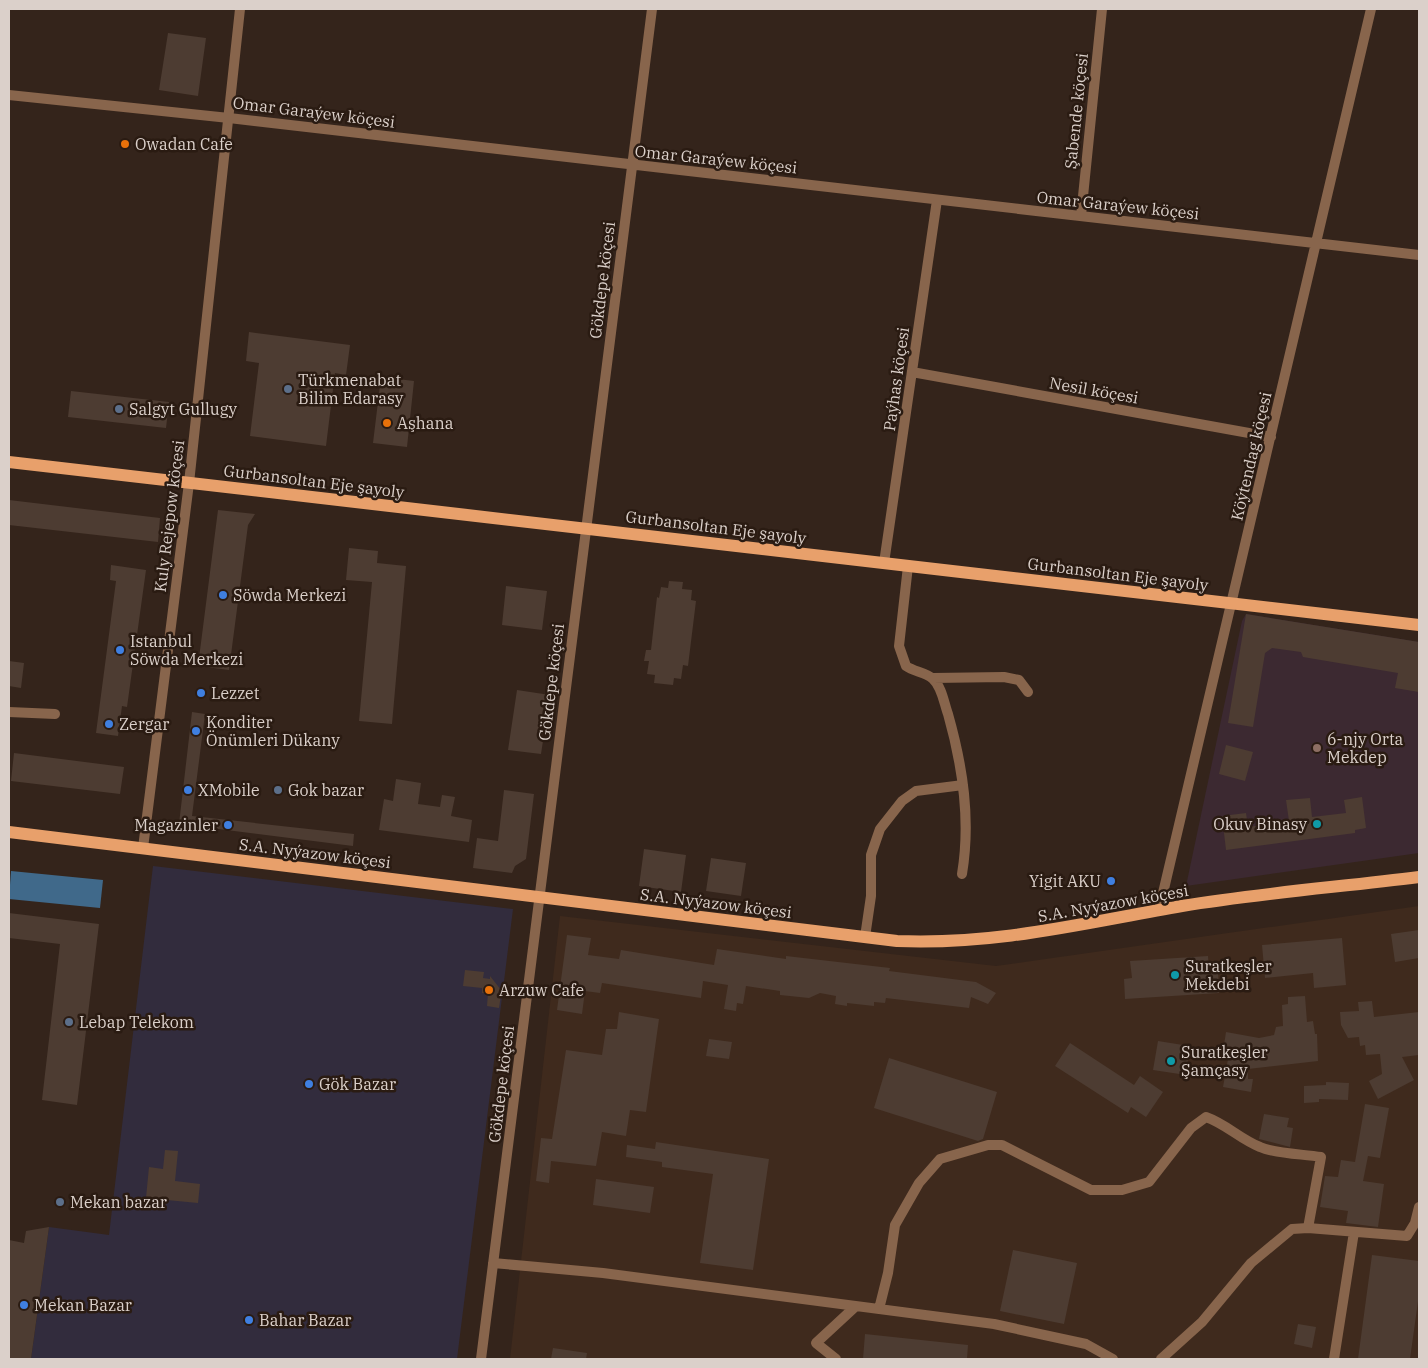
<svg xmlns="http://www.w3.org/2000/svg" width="1428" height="1368" viewBox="0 0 1428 1368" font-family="'IBM Plex Serif',serif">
<rect width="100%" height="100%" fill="#34241b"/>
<path fill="#322c3d" d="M153,866L513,909L457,1359H31L49,1227L109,1235Z"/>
<path fill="#3f2a1d" d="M1419,906V1359H510L560,916L996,966Z"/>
<path fill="#3c2931" d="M1246,614L1419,642V853L1186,886L1242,621Z"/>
<path fill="#40698a" d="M11,871L103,880L100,908L9,899Z"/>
<path fill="#4d3c32" d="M168,33L206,38L198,96L159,90Z
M249,332L350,345L346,375L335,373L326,446L250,436L259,363L246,361Z
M381,377L414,381L407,447L373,443Z
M71,391L169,402L166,428L68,417Z
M9,500L160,518L158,542L9,525Z
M218,510L255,514L248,525L229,670L198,666Z
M349,548L378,551L377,563L406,566L392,724L359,721L372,582L346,580Z
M111,565L146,570L127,707L122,706L118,736L96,733L116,581L110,580Z
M669,581L683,582L682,589L692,590L691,600L696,601L688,666L683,665L681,679L674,678L673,685L654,683L655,675L647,674L649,661H644L646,650H651L657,597L659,598L661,587L668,588Z
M506,586L547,591L542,630L502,625Z
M1246,614L1419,642V692L1395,688L1398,673L1303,657L1301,652L1272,648L1265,653L1253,727L1228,723Z
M9,661L24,663L21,688L9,686Z
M517,690L550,695L541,754L508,750Z
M192,712L205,714L192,816L354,834L353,846L179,824Z
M1226,745L1253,752L1245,781L1219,774Z
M14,753L124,767L120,794L11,781Z
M396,779L421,783L418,804L440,807L442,795L455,797L451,816L472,820L469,842L379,830L384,799L393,801Z
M504,790L534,794L526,859L515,866L512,873L473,868L477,838L498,841Z
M1362,797L1366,828L1355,830V833L1226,850L1222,816L1246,813L1248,827L1289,821L1286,800L1310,798L1312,817L1346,813L1344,800Z
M644,849L686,855L681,892L639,886Z
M711,858L746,863L741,896L706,891Z
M9,913L99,924L77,1105L42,1100L60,944L9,938Z
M1419,930V958L1395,962L1391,934Z
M567,935L591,938L588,955L619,959L621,950L714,965L717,949L786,959V956L890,968L889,971L976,982L996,993L988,1004L971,997L969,1008L886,998L885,1003L874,1002V1006L847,1003V1006L835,1004L836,996L820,993L809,998L780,995V991L746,986L743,1004L737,1003L736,1011L724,1009L728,985L703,981L701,998L602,983L600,993L585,991L582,1014L557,1010Z
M1342,938L1346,985L1314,988L1313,973L1265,978L1262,945Z
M1208,956L1209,971H1218L1219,993L1125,999L1124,979L1132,978L1130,961Z
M465,970L484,972L483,978L490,979V976L505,995H501L499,1008L487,1006L488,993H482V988L463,986Z
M1305,996L1307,1022L1313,1021L1315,1034H1317L1318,1061L1248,1069V1079H1253L1251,1092L1223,1087L1228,1059L1222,1058L1226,1032L1259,1038L1274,1035L1276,1027L1283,1026L1282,1005L1288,1004V997Z
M1372,1001L1374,1017L1419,1012V1055L1402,1057L1414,1080L1378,1099L1369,1081L1382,1074L1380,1054L1366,1055L1365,1045L1360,1046L1359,1037L1348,1038L1341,1025L1340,1012L1359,1011L1358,1002Z
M619,1012L659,1019L646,1112L630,1110L626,1136L602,1132L596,1166L551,1161L549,1183L536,1181L541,1138L552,1139L566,1050L602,1055L606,1029H617Z
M709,1039L732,1042L729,1059L706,1056Z
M1158,1041L1183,1045L1182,1051L1189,1052L1186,1075L1153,1070Z
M1070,1043L1134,1085L1140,1076L1163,1092L1146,1117L1131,1107L1128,1113L1055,1066Z
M889,1058L997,1092L983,1139L978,1141L874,1108Z
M1326,1082L1349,1083L1348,1100L1319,1099V1102L1304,1103V1086L1326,1085Z
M1365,1104L1389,1108L1380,1158L1368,1156L1363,1181L1384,1184L1378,1227L1346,1223L1348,1211L1320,1207L1325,1176L1338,1177L1341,1160L1355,1162Z
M1264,1114L1289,1118L1287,1127L1293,1128L1290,1147L1259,1139Z
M656,1142L769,1159L753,1270L700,1263L713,1174L662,1167V1162L626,1157L627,1145L655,1149Z
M165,1150L178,1151L175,1181L200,1184L198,1203L146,1198L149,1167L163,1169Z
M596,1179L654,1187L650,1213L593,1205Z
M49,1227L31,1359H9V1240L24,1243L26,1231Z
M1013,1250L1077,1263L1064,1324L1000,1311Z
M1372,1255L1419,1261V1294L1410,1359H1358Z
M1298,1324L1316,1327L1312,1348L1294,1344Z
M865,1334L968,1345L967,1359H863Z
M553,1348L587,1353L586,1359H551Z"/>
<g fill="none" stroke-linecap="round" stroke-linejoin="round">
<path stroke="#88654c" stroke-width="10" d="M9,95L229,118L1419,255
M1081,216L1102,9
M912,372L1271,437
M884,563L937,200
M908,566L899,646L906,666C914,672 926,672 933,679C942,687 944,703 948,714C963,767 971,820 962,874
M933,678L1004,677L1019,680L1028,692
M9,712L55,714
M143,848L189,483L240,9
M1159,910L1371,9
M865,937L871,896V855L880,829L902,801L916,791L963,785
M493,1263L603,1273L994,1324L1086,1344L1113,1359
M879,1309L888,1273L895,1225L919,1183L940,1159L988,1145H1002L1091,1190H1122L1149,1182L1191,1128L1206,1117C1226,1124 1240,1139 1260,1147C1275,1154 1304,1154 1321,1157L1308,1228
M481,1359L652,9
M836,1359L816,1343L856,1306
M1161,1359L1202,1322L1251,1263L1292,1229L1308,1228L1407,1236L1415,1223L1419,1207
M1334,1359L1354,1232"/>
<path stroke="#e8a06b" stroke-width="12" d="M9,462L1419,625
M9,832L897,941C998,945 1083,923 1182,906C1260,893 1340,887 1419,877"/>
</g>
<g fill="#e8710a" stroke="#2a1b12" stroke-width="2">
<circle cx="125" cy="144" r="5"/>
<circle cx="387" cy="423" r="5"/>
<circle cx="489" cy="990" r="5"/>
</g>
<g fill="#5c6f8a" stroke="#2a1b12" stroke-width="2">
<circle cx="288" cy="389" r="5"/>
<circle cx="119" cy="409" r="5"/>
<circle cx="278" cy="790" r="5"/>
<circle cx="69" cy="1022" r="5"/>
<circle cx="60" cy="1202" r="5"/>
</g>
<g fill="#3f7fe0" stroke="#2a1b12" stroke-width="2">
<circle cx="223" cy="595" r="5"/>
<circle cx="120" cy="650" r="5"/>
<circle cx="201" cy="693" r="5"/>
<circle cx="109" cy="724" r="5"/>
<circle cx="196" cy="731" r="5"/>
<circle cx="188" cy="790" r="5"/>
<circle cx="228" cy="825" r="5"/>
<circle cx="1111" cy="881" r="5"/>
<circle cx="309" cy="1084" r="5"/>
<circle cx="24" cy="1305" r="5"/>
<circle cx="249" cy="1320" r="5"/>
</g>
<circle fill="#8d6e63" stroke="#2a1b12" stroke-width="2" cx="1317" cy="748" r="5"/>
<g fill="#0f9aa8" stroke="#2a1b12" stroke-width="2">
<circle cx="1317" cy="824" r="5"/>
<circle cx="1175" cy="975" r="5"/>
<circle cx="1171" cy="1061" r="5"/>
</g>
<g text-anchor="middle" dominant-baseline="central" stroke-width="5" stroke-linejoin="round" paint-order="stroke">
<g font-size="16" fill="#dbd0ca" stroke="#2a1b12">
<text transform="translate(1076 111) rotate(-84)">Şabende köçesi</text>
<text transform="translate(314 112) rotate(7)">Omar Garaýew köçesi</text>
<text transform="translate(716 159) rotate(6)">Omar Garaýew köçesi</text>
<text transform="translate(1118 205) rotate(6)">Omar Garaýew köçesi</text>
<text transform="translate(602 280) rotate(-83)">Gökdepe köçesi</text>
<text transform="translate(896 379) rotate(-82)">Paýhas köçesi</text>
<text transform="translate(1094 390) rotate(10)">Nesil köçesi</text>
<text transform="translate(1251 456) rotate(-77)">Köýtendag köçesi</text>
<text transform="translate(314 481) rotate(7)">Gurbansoltan Eje şayoly</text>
<text transform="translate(169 516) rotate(-83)">Kuly Rejepow köçesi</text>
<text transform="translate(716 527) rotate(7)">Gurbansoltan Eje şayoly</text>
<text transform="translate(1118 574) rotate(7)">Gurbansoltan Eje şayoly</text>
<text transform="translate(551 682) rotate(-83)">Gökdepe köçesi</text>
<text transform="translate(315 853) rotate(7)">S.A. Nyýazow köçesi</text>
<text transform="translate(716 903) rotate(7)">S.A. Nyýazow köçesi</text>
<text transform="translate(1113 903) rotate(-10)">S.A. Nyýazow köçesi</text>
<text transform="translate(501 1084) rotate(-83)">Gökdepe köçesi</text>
</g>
<g font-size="16" fill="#dbd0ca" stroke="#2a1b12" text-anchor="start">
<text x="135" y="144">Owadan Cafe</text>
<text x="298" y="380">Türkmenabat<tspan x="298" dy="18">Bilim Edarasy</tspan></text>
<text x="129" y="409">Salgyt Gullugy</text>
<text x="397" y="423">Aşhana</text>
<text x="233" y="595">Söwda Merkezi</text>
<text x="130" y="641">Istanbul<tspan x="130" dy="18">Söwda Merkezi</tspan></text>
<text x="211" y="693">Lezzet</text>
<text x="206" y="722">Konditer<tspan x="206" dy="18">Önümleri Dükany</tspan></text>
<text x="119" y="724">Zergar</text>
<text x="1327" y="739">6-njy Orta<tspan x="1327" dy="18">Mekdep</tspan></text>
<text x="198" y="790">XMobile</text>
<text x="288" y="790">Gok bazar</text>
<text x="1307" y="824" text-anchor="end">Okuv Binasy</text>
<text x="218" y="825" text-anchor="end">Magazinler</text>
<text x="1101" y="881" text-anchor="end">Yigit AKU</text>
<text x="1185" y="966">Suratkeşler<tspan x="1185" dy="18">Mekdebi</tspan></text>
<text x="499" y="990">Arzuw Cafe</text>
<text x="79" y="1022">Lebap Telekom</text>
<text x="1181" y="1052">Suratkeşler<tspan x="1181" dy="18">Şamçasy</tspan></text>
<text x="319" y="1084">Gök Bazar</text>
<text x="70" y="1202">Mekan bazar</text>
<text x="34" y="1305">Mekan Bazar</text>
<text x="259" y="1320">Bahar Bazar</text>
</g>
</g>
<rect width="1428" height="1368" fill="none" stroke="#dbd0ca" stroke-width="20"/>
</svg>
